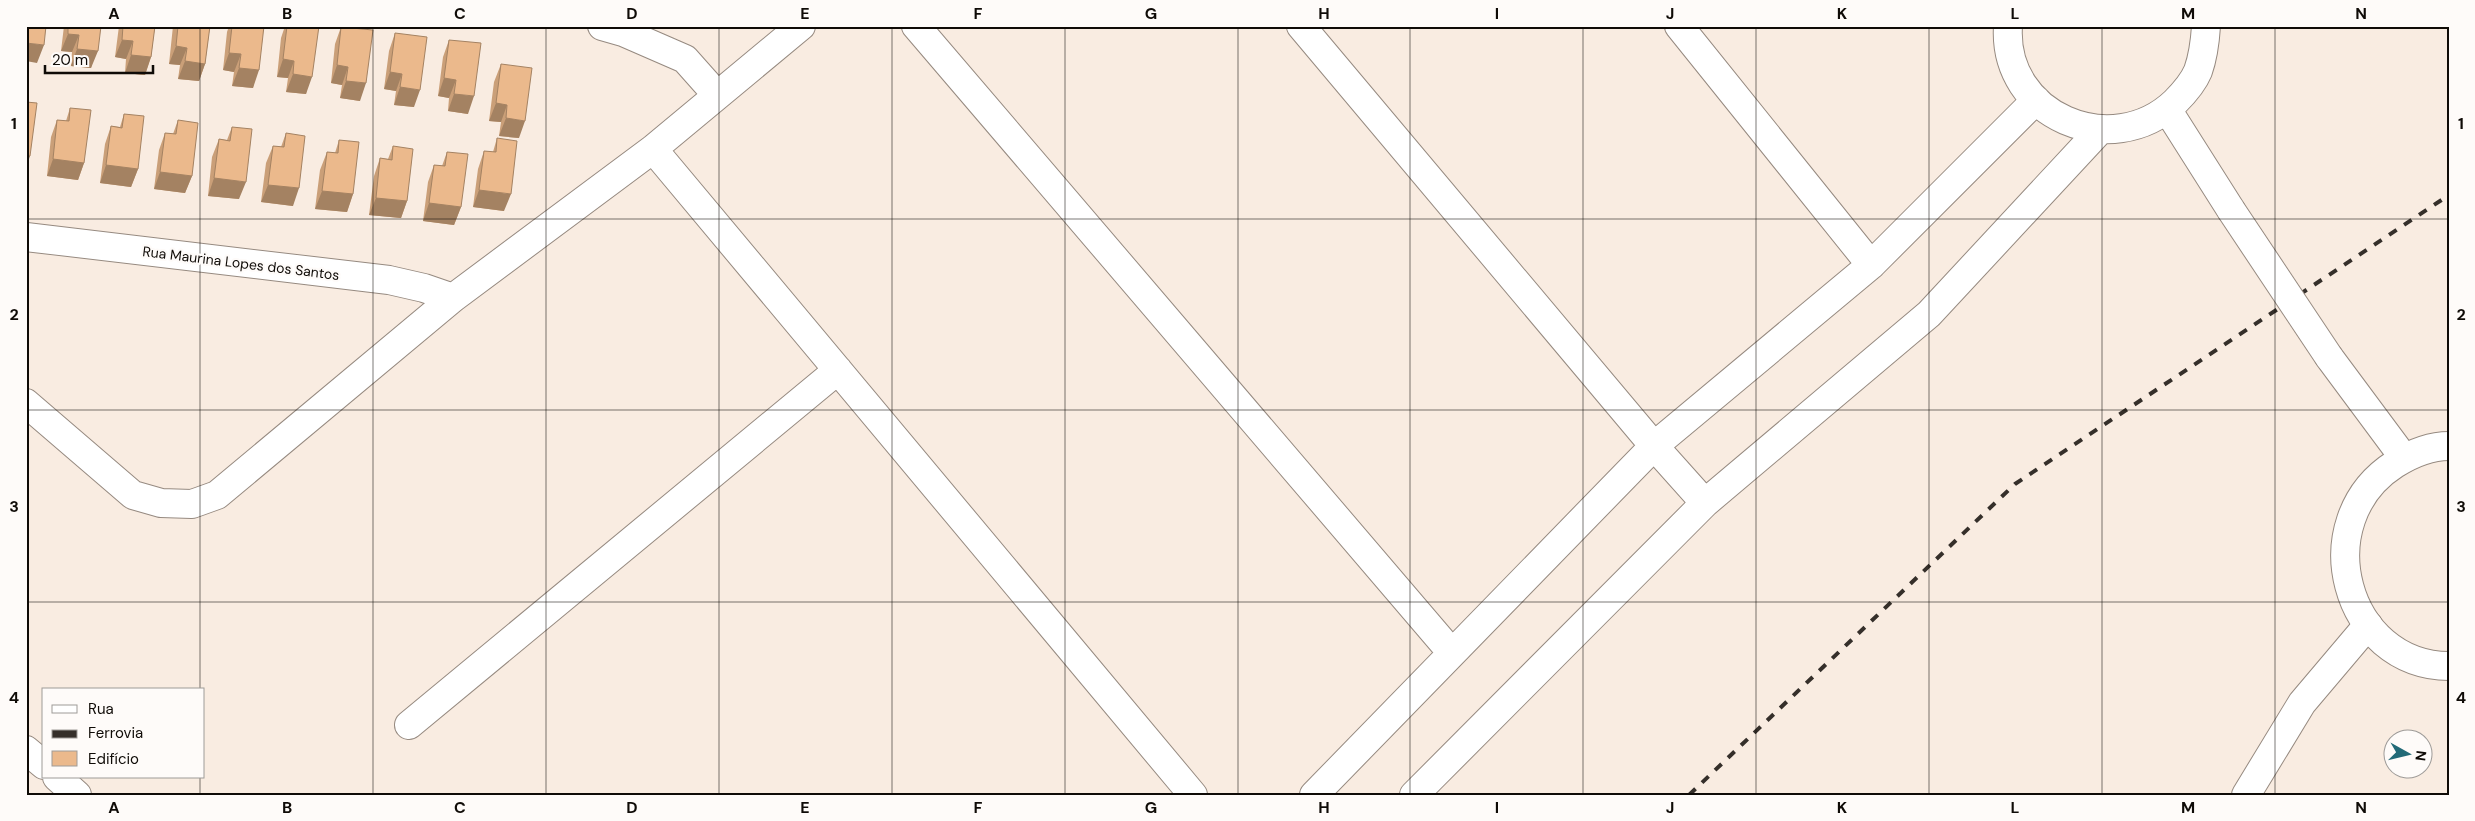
<svg xmlns="http://www.w3.org/2000/svg" width="2475" height="821" viewBox="0 0 2475 821" font-family="'DM Sans',sans-serif">
<rect width="100%" height="100%" fill="#f9ece1"/>
<g fill="none" stroke-linecap="round" stroke-linejoin="round">
<defs>
<path id="minor" d="M602,26L623,32L685,59L717,95
M916,26L1452,653
M1301,26L1654,446L1705,503
M1679,26L1871,265
M2008,26C2002,116 2112,162 2175,102C2184,93 2193,83 2198,71C2203,57 2205,42 2206,26
M2167,109L2231,210
M653,149L1193,795
M26,237L389,280L424,288L453,298
M2329,357L2404,458
M26,403L133,495L161,503L192,504L217,495L453,298L653,149L801,26
M409,725L838,370
M26,750L44,765
M57,777L77,795
M1314,795L1654,446L1871,265L2036,100
M1414,795L1705,503L1929,314L2100,130
M2246,795L2302,703L2368,625"/>
<path id="tertiary" d="M2449,446C2430,446 2411,454 2395,464C2306,521 2344,665 2449,666"/>
</defs>
<use href="#minor" stroke="#968a80" stroke-width="30"/>
<use href="#tertiary" stroke="#968a80" stroke-width="30"/>
<use href="#minor" stroke="#fff" stroke-width="28"/>
<use href="#tertiary" stroke="#fff" stroke-width="28"/>
<path stroke="#352f2a" stroke-width="4" stroke-dasharray="9 9" stroke-linecap="butt" d="M1689,795L2015,484L2449,195"/>
<defs>
<path id="minor-bridge" d="M2231,210L2329,357"/>
</defs>
<use href="#minor-bridge" stroke="#968a80" stroke-width="30" stroke-linecap="butt"/>
<use href="#minor-bridge" stroke="#fff" stroke-width="28"/>
</g>
<path fill="#ca9f78" d="M64,26H101L91,68L71,66L72,52L61,51Z
M119,26H155L151,57L145,75L125,73L126,59L115,57Z
M173,26H210L205,64L199,81L178,79L180,65L169,64Z
M229,26H264L253,88L232,86L234,72L223,70L227,32Z
M285,26H319L306,94L286,92L288,78L277,77L281,38Z
M341,27L360,101L340,98L342,85L331,83L335,44Z
M395,33L414,107L394,105L396,91L384,89L389,51Z
M449,40L468,114L448,111L449,98L438,96L443,57Z
M501,64L519,138L499,136L501,122L489,121L494,82Z
M70,108L84,163L78,180L47,176L51,137L57,120L66,121Z
M124,114L138,169L131,187L100,183L105,144L111,126L120,127Z
M178,120L192,176L185,193L154,189L159,150L165,133L173,134Z
M232,127L239,199L208,196L212,157L219,139L227,140Z
M286,133L293,206L261,202L266,163L273,146L281,147Z
M497,138L504,211L473,207L478,169L484,151L493,152Z
M339,140L353,194L347,212L315,209L320,170L327,152L335,153Z
M393,146L407,201L401,218L369,215L374,176L380,158L388,159Z
M447,152L461,207L454,225L423,221L428,182L434,165L442,166Z"/>
<path fill="#a48262" d="M68,34L79,35L72,52L61,51Z
M122,40L133,41L126,59L115,57Z
M26,43L44,45L37,63L26,61Z
M176,46L187,48L180,65L169,64Z
M77,49L98,51L91,68L71,66Z
M229,53L241,54L234,72L223,70Z
M131,55L151,57L145,75L125,73Z
M283,59L294,61L288,78L277,77Z
M185,61L205,64L199,81L178,79Z
M337,65L348,67L342,85L331,83Z
M239,68L259,70L253,88L232,86Z
M390,72L402,74L396,91L384,89Z
M293,74L312,77L306,94L286,92Z
M444,78L456,80L449,98L438,96Z
M346,81L366,83L360,101L340,98Z
M400,87L420,90L414,107L394,105Z
M454,94L474,96L468,114L448,111Z
M496,103L507,105L501,122L489,121Z
M506,118L525,121L519,138L499,136Z
M26,156H30L26,168Z
M53,159L84,163L78,180L47,176Z
M106,165L138,169L131,187L100,183Z
M160,172L192,176L185,193L154,189Z
M214,178L246,182L239,199L208,196Z
M268,185L299,188L293,206L261,202Z
M479,190L511,194L504,211L473,207Z
M322,191L353,194L347,212L315,209Z
M376,198L407,201L401,218L369,215Z
M429,203L461,207L454,225L423,221Z"/>
<path fill="#ebb98c" stroke="#a48262" d="M26,26H46L44,45L26,43Z
M68,26H101L98,51L77,49L79,35L68,34Z
M123,26H155L151,57L131,55L133,41L122,40Z
M178,26H210L205,64L185,61L187,48L176,46Z
M232,26H264L259,70L239,68L241,54L229,53Z
M287,26H319L312,77L293,74L294,61L283,59Z
M341,27L373,30L366,83L346,81L348,67L337,65Z
M395,33L427,37L420,90L400,87L402,74L390,72Z
M449,40L481,43L474,96L454,94L456,80L444,78Z
M501,64L532,68L525,121L506,118L507,105L496,103Z
M26,102L37,103L30,156H26Z
M70,108L91,110L84,163L53,159L57,120L69,121Z
M124,114L144,116L138,169L106,165L111,126L122,128Z
M178,120L198,123L192,176L160,172L165,133L176,134Z
M232,127L252,129L246,182L214,178L219,139L230,141Z
M286,133L305,136L299,188L268,185L273,146L284,147Z
M497,138L517,141L511,194L479,190L484,151L496,152Z
M339,140L359,142L353,194L322,191L327,152L338,153Z
M393,146L413,149L407,201L376,198L380,158L392,160Z
M447,152L468,154L461,207L429,203L434,165L445,166Z"/>
<path fill="none" stroke="#0f0b07" stroke-width="1" stroke-opacity="0.55" d="M200,26V690M373,26V795M546,26V795M719,26V795M892,26V795M1065,26V795M1238,26V795M1410,26V795M1583,26V795M1756,26V795M1929,26V795M2102,26V795M2275,26V795M26,219H2449M26,410H2449M26,602H2449M200,777V795"/>
<g text-anchor="middle" dominant-baseline="central" stroke-width="4.5" stroke-linejoin="round" paint-order="stroke">
<g font-size="14" fill="#0f0b07" stroke="#fefbf9">
<text transform="translate(241 263) rotate(7)">Rua Maurina Lopes dos Santos</text>
</g>
</g>
<rect width="2475" height="821" fill="none" stroke="#fefbf9" stroke-width="55"/>
<rect x="42" y="688" width="162" height="90" fill="#fefbf9" stroke="#9e9b98"/>
<rect x="52" y="705" width="25" height="8" fill="#ffffff" stroke="#9e9b98"/>
<text x="88" y="714" font-size="15" fill="#0f0b07">Rua</text>
<rect x="52" y="730" width="25" height="8" fill="#352f2a" stroke="#9e9b98"/>
<text x="88" y="738" font-size="15" fill="#0f0b07">Ferrovia</text>
<rect x="52" y="751" width="25" height="15" fill="#ebb98c" stroke="#9e9b98"/>
<text x="88" y="764" font-size="15" fill="#0f0b07">Edifício</text>
<g transform="translate(2408 754) rotate(98)"><circle r="24" fill="#fefbf9" stroke="#9e9b98"/>
<path d="M0-4L9 19L0 12L-9 19Z" fill="#226a77"/>
<text y="-8" font-size="14" font-weight="bold" text-anchor="middle" fill="#0f0b07">N</text>
</g>
<path d="M45 65v8h108v-8" fill="none" stroke="#0f0b07" stroke-width="2.5"/>
<text x="52" y="65" font-size="15" fill="#0f0b07" stroke="#fefbf9" stroke-width="4" paint-order="stroke">20 m</text>
<rect x="28" y="28" width="2420" height="766" fill="none" stroke="#0f0b07" stroke-width="2"/>
<g font-size="16" text-anchor="middle" font-weight="bold" fill="#0f0b07">
<text x="114" y="19">A</text>
<text x="287" y="19">B</text>
<text x="460" y="19">C</text>
<text x="632" y="19">D</text>
<text x="805" y="19">E</text>
<text x="978" y="19">F</text>
<text x="1151" y="19">G</text>
<text x="1324" y="19">H</text>
<text x="1497" y="19">I</text>
<text x="1670" y="19">J</text>
<text x="1842" y="19">K</text>
<text x="2015" y="19">L</text>
<text x="2188" y="19">M</text>
<text x="2361" y="19">N</text>
<text x="14" y="129">1</text>
<text x="2461" y="129">1</text>
<text x="14" y="320">2</text>
<text x="2461" y="320">2</text>
<text x="14" y="512">3</text>
<text x="2461" y="512">3</text>
<text x="14" y="703">4</text>
<text x="2461" y="703">4</text>
<text x="114" y="813">A</text>
<text x="287" y="813">B</text>
<text x="460" y="813">C</text>
<text x="632" y="813">D</text>
<text x="805" y="813">E</text>
<text x="978" y="813">F</text>
<text x="1151" y="813">G</text>
<text x="1324" y="813">H</text>
<text x="1497" y="813">I</text>
<text x="1670" y="813">J</text>
<text x="1842" y="813">K</text>
<text x="2015" y="813">L</text>
<text x="2188" y="813">M</text>
<text x="2361" y="813">N</text>
</g>
</svg>
